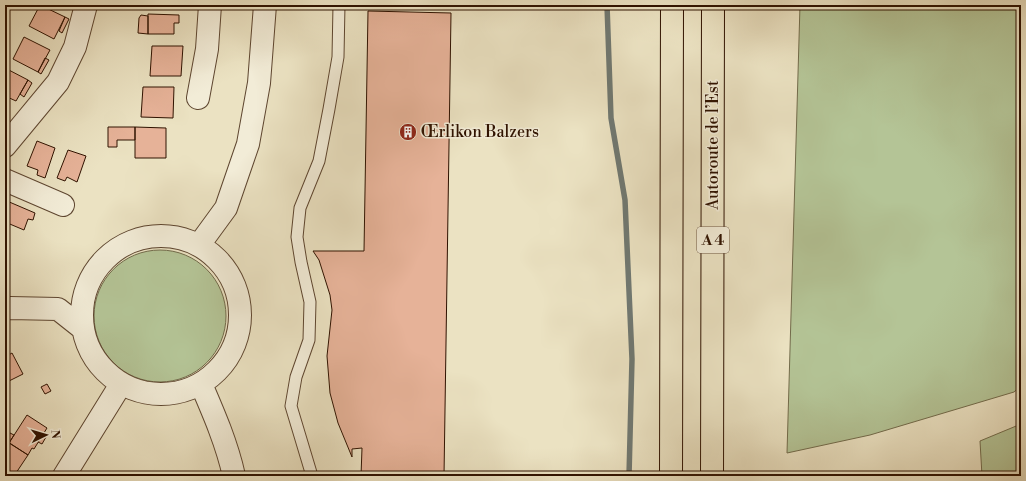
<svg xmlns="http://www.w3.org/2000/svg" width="1026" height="481" viewBox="0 0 1026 481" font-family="'Libre Bodoni',serif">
<rect width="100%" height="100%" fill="#ebe2c2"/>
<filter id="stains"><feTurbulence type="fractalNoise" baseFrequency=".005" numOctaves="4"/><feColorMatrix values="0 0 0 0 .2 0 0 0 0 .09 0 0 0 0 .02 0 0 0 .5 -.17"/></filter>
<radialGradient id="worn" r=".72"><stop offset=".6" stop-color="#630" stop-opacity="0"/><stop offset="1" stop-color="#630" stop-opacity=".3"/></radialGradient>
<path fill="#b4c496" stroke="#726b4b" d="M800,5H1016L1021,20V386L1014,392L870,435L787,453Z
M94 316a66 66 0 1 1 132 0a66 66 0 1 1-132 0Z
M1021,424V476H982L980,441Z"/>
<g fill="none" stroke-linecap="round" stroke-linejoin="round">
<path stroke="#707871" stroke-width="5.5" d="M607,5L611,118L625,200L632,359L629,476"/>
</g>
<path fill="#e6b298" stroke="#2f1200" d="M40,5L65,17L54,39L29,26Z
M368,11L451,13L444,476H361L362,448L352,449V457L338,423L330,393L327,356L332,310L330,295L319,260L313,251H364Z
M148,14L179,15V23H174V34H148Z
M141,15L148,16V34L138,33L139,18Z
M65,17L69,19L62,33L59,31Z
M24,37L50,50L38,72L13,59Z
M152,46H183L181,76H150Z
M45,58L49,60L41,74L38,72Z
M5,68L28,80L16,101L5,96Z
M28,80L32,83L24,97L20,94Z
M143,87H174L173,118L141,117Z
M108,127H135V140H117V147H108Z
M135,127L166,128V158H135Z
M37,141L55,148L45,178L37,175L38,170L27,166Z
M68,150L86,156L77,182L67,177L65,181L57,178Z
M7,201L35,213L33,220L28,219L24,230L5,222V205Z
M12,353L23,374L5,383V357Z
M47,384L51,391L45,394L41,387Z
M27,415L47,428L34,449L32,448L28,455L9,443Z
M10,433L14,435L9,443L5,440Z
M42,435L46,437L42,444L38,442Z
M5,440L28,455L14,476H11L5,472Z"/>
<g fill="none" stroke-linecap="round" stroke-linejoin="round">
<defs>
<path id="lane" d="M312,476L291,406L296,377L309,340L310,302L301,262L297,237L300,208L319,161L329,109L338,57L339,5"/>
<path id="street" d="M198,98L207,49L210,5
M5,146L58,82L75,47L86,5
M5,180L63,205
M82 315a79 79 0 1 1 158 0a79 79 0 1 1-158 0Z
M199,245L226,208L248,144L259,83L265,5
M5,309L10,308L58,309L82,328
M201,384C214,414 227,444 234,476
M64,476L121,384"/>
<path id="highway" d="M671,476L672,5
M712,476L713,5"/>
</defs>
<use href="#lane" stroke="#5e4630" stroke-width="13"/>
<use href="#street" stroke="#5e4630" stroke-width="24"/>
<use href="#highway" stroke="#2f1200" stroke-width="24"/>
<use href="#lane" stroke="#f2ecd7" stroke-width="11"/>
<use href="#street" stroke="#f2ecd7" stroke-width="22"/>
<use href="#highway" stroke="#ebe2c2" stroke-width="22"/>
</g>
<defs>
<symbol id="building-disc" viewBox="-11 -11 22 22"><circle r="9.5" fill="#8f2418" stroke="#f2ecd7"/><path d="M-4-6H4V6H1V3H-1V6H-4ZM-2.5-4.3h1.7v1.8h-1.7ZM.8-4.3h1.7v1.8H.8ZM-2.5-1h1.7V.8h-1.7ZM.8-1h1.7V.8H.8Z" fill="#fff"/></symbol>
</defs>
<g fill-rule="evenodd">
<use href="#building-disc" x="398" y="122" width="20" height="20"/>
</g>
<g text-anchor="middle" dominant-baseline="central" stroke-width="3" stroke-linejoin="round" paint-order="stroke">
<rect fill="#f2ecd7" stroke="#6a5340" stroke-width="1" x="697" y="227" width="32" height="26" rx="3"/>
<g font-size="15" font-weight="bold" fill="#2f1200">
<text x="713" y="240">A 4</text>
</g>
<g font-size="16" fill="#2f1200" stroke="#f2ecd7" text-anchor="start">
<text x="421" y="132">Œrlikon Balzers</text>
</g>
<g font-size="16" fill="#2f1200" stroke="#f2ecd7">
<text transform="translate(713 145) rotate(-90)">Autoroute de l’Est</text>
</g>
</g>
<rect width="1026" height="481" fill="none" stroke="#ebe2c2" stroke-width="20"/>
<rect x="6" y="6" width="1014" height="469" fill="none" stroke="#2f1200" stroke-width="2"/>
<rect x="10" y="10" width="1006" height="461" fill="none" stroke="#2f1200"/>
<g transform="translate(46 435) rotate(85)" stroke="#f2ecd7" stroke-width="3" paint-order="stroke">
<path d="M0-3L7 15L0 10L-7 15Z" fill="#2f1200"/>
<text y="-6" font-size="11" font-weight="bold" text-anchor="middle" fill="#2f1200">N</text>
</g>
<rect width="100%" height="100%" filter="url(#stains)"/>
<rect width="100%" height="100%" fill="url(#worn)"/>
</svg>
